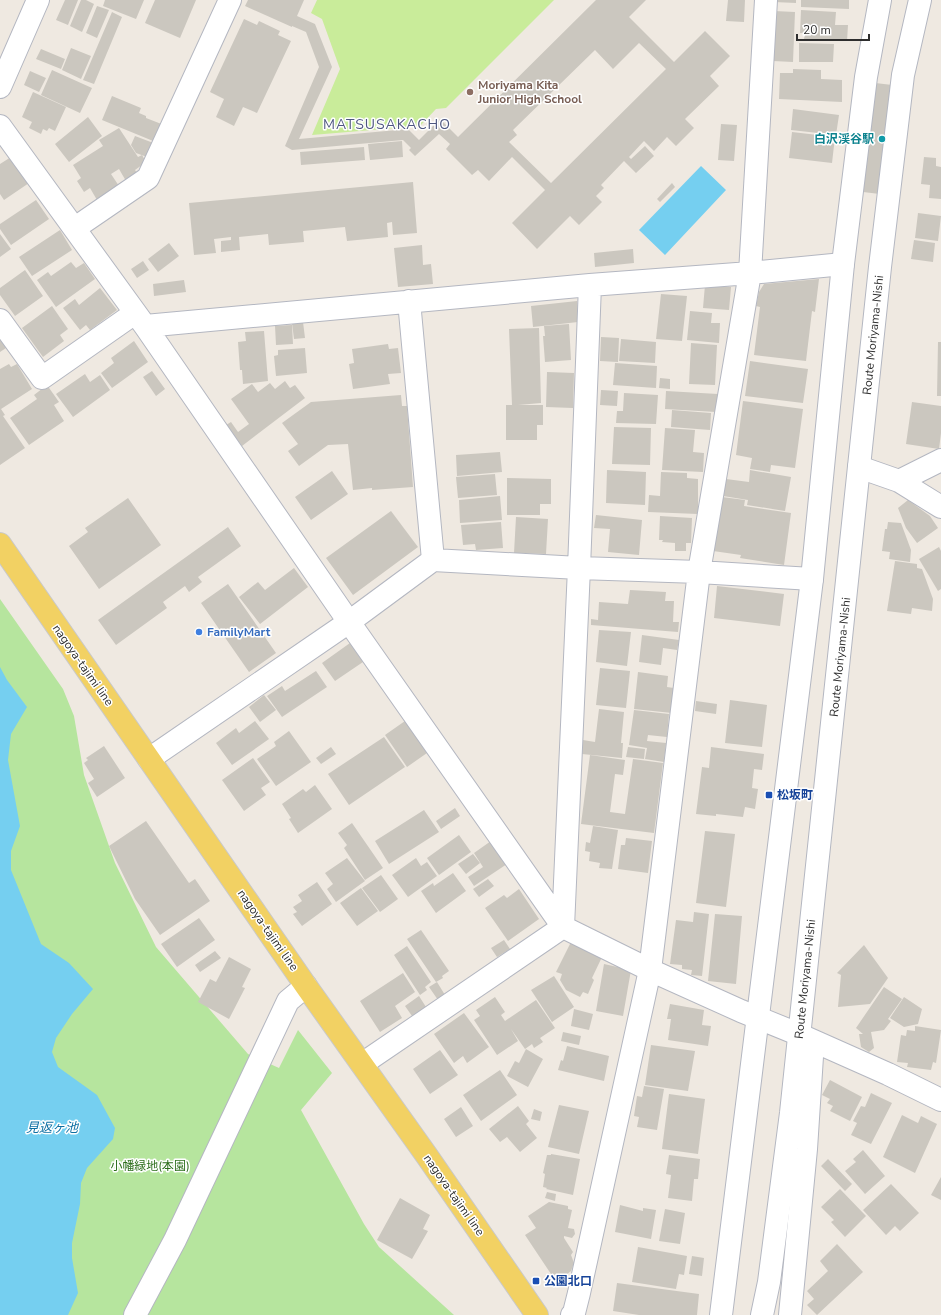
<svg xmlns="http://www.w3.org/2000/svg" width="941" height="1315" viewBox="0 0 941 1315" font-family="'Nunito Sans','Noto Sans JP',sans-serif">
<rect width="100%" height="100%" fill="#efe9e1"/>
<path fill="#b6e59e" d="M0,599L63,689L74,716L84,775L115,863L156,947L248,1054L279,1068L298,1030L332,1073L301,1110L364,1224L379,1247L454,1315H0Z"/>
<path fill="#c9ec9a" d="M317,0H554L446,108L436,109L420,126L312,135L340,69L322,19L311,13Z"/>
<path fill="#75cff0" d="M701,166L726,190L665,255L639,230Z
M0,667L7,680L27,707L11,734L8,760L20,826L11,851V870L41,944L69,963L93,989L72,1014L56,1038L52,1052L58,1067L97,1095L115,1128L113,1139L87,1168L81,1183L80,1204L72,1243V1258L78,1293L68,1315H0Z"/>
<path fill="#cbc7bf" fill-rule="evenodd" d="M65,0H78L68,25L56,20Z
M81,0H86L94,4L82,32L70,26Z
M105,0H144L136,19L103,6Z
M155,0H196L180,38L145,23Z
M248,0H304L297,16L315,24L332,67L299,139L408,129L419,140L440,119L458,137L596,0H646L629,17L674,62L705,31L730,56L710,76L719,86L685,119L694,128L676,146L667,137L654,151L644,141L629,157L631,159L645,146L654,156L636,173L624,161L601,185L604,188L596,196L602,202L579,225L570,216L537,249L512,223L545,190L512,157L489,181L478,170L472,175L446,149L450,144L439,134L415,156L409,150L411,148L403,140L292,150L285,146L319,67L306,32L292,26V27L245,6ZM639,43L666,69L551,183L509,142L517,135L513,130L595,50L613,69Z
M728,0H745L744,22L726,21Z
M775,0H796V3L774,2Z
M801,0H849V9L801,7Z
M97,6L109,10L97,38L86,33Z
M801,10L836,12L835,25H848L847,41L804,39L805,33H800Z
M774,11L795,12L793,62L773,61Z
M112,12L122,17L94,84L83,80Z
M244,19L257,25L259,21L280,31L278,35L291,41L257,113L243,107L234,126L216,117L224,99L210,92Z
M799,43L834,44L833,62H799Z
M71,48L91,56L81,79L62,70Z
M41,49L65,59L61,69L36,59Z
M793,69L821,70V79L842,80V102L779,99L780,73H793Z
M52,70L92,88L80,113L41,95Z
M30,71L46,78L39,92L24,85Z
M867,82L909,87L896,196L855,191Z
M33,92L66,107L55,131L49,128L47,131L43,129L41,134L29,128L32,122L22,117Z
M112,96L141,108L139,113L146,116V118L164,125L158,143L102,120Z
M793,109L839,115L836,135L791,130Z
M88,117L102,136L69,162L55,144Z
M721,124L737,125L734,161L718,160Z
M119,128L138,157L142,155L146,162L135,170L137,173L126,181L119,169L111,174L119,186L97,200L90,188L84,192L77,181L81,178L73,165L103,146L99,140Z
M792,132L835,137L832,163L789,158Z
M135,136L156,144L150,158L136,153L131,145Z
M402,141L403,157L370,160L368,144Z
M364,147L365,160L301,165L300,152Z
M11,157L29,183L4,200L0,194V164Z
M924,157L936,158V166L941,167V199L929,198L930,185L921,184Z
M413,182L417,233L393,235L392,222L387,223L388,237L347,241L345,227L303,231L304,242L269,245L268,234L239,237L240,250L221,252V241L231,240V237L214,239L216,253L194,255L189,203Z
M672,183L675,187L660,202L657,199Z
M36,200L49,219L11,245L0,229V224Z
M918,213L941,216L938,241L915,238Z
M60,230L72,250L32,276L19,257Z
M0,234L11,249L0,257Z
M914,240L935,243L933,262L911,259Z
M169,243L179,256L158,272L148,259Z
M422,245L423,265L431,264L433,284L398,287L394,248Z
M633,249L634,263L595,267L594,253Z
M143,261L149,270L137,278L131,269Z
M71,262L76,268L84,263L95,279L56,307L37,280L48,272L51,276Z
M25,270L43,296L15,316L0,295V288Z
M819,279L815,312L812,311L806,361L754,355L760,307L756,306L759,292L764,284Z
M184,280L186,292L154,296L153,284Z
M705,285L731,287L729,310L703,308Z
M100,288L117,310L90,330L86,325L80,330L63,308L75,299L79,305Z
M661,294L687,296L682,341L656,339Z
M577,301L578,322L533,327L531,306Z
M52,306L68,329L60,335L64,341L43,357L22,328Z
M690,311L712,313L711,323H720L719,343L687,340Z
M303,322L305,338L294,339L292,323Z
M569,324L571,360L545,362L543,336H545L544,326Z
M292,325L293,344L276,345L275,326Z
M539,328L541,403L518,405H543V425H537V440H506V405H512L509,329Z
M264,331L268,381L243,384L242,370H240L238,342L246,341L245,332Z
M601,337L619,338L618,362L600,361Z
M4,338L9,346L0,352V341Z
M621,339L656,342L655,363L619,361Z
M134,341L148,362L112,388L101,373L114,363L111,358Z
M938,342H941V396H937Z
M691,343L717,345L715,385L689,384Z
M388,344L389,349L398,348L401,373L388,374L390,384L353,389L349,364L354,363L352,349Z
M305,348L307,373L276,376L274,356L278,355V350Z
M750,361L808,369L803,403L745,396Z
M615,363L657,366L656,388L613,385Z
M9,364L11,367L17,364L32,389L1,409L5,415L3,416L25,448L0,465V369Z
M152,371L165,389L156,396L143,377Z
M547,372L574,373L573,408L546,407Z
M85,374L90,382L100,375L110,390L73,417L56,394Z
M660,378L670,379V389L659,388Z
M285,381L290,388L295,385L305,398L242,446L226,425L231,422L238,432L249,424L231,399L252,384L258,392L270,383L275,389Z
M47,385L59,402L54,405L64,421L29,445L10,418L37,399L34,395Z
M601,390L618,391L617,406L600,405Z
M666,391L718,394L716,412L665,409Z
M624,393L658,395L656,424L616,423L617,411H623Z
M401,395L402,406H407L413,487L372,490V488L353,490L348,444L328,445L299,466L288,451L298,444L282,423L311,402Z
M743,401L803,409L795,468L771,465L770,472L750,469L752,458L736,455Z
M912,402L941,406V433L939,449L906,444Z
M672,410L711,413L710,430L671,427Z
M614,427L651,428L650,465L612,464Z
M665,428L695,430L693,452L704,453L703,472L662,470Z
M500,452L502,472L457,476L456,455Z
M607,470L646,472L645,505L606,503Z
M750,470L791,477L785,511L747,505L748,500L723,496L726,479L749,482Z
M332,471L348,494L311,520L295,497Z
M661,472L687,473V478L698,479V514L648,512L649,495L660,496Z
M495,474L497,495L458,498L456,477Z
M507,478L551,479V504H540V515H507Z
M500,496L502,520L460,523L459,500Z
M722,497L745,500L744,506L791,513L784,565L740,558L741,555L713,551Z
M128,498L161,545L99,589L69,546L88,532L85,528Z
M908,500L930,516L938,528L917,543L906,528L898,508Z
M391,511L418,547L353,595L326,558Z
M596,515L642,520L639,555L608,552L610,529L594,528Z
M660,516L692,518L691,543H686V551H675V543L662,542L663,540H659Z
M516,517L548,519L546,554L514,553Z
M501,522L503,548L476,550L475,544L463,545L461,525Z
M888,522L901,523L911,550L910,562L889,559L890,552L882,551L885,529H887Z
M228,527L241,546L198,577L202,582L189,592L185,586L163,602L167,608L116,645L98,620Z
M939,547L941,551V589L938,591L919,559Z
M895,561L917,564V568L922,569L933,599L932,611L912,608L911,614L887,611Z
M294,568L308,587L260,624L239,597L258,582L265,590Z
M228,584L276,653L249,672L201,603Z
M717,586L784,594L780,626L714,618Z
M630,590L666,592L665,601H674L673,622H679L678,632L591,625V619L598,620L599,602L628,604Z
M599,630L631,632L627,666L596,662Z
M642,635L679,640L677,650L663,648L661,665L639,662Z
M350,643L363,662L335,681L322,663Z
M600,668L630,671L626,708L596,705Z
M316,671L327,687L282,717L267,696L282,686L285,691Z
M638,672L668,676L667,687L674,688L672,713L634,709Z
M264,695L276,710L260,722L249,707Z
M730,700L767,705L762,747L725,743Z
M696,701L717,704L716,714L695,711Z
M599,709L624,712L621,743H623L622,758L582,754L583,740L595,742Z
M634,710L669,714L667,737L648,735L647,741L666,743L664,762L645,759L647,748L629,745Z
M255,721L269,739L232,765L216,743L236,728L239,733Z
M405,721L427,753L407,767L385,735Z
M289,731L311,762L276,786L257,759L276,746L274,742Z
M384,737L405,767L349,805L328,774Z
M104,746L125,778L97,797L88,783L94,779L84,763L88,760L86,758Z
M331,747L336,754L321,764L316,758Z
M628,747L645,749L644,759L626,757Z
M711,747L764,754L762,770L754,769L752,788L758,789L755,809L745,807L743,817L716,814V816L696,814L702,767L709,768Z
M590,755L625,760L623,775L615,774L610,812L625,814L633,759L663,763L654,833L581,824Z
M253,758L270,782L261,788L266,795L244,811L222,780Z
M315,785L332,809L298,833L289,819L291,818L282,804L303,789L306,792Z
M455,808L460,816L441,829L436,821Z
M424,810L439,832L389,864L375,841Z
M146,821L189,883L195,879L210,901L160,935L135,899L109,846Z
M352,823L383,868L365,880L344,848L347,845L338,833Z
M593,826L618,830L612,869L599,868L600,863L589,861L590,852L585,851L586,842L590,843Z
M705,831L735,834L726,907L696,903Z
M459,835L471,852L439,875L427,858Z
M626,838L652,841L648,873L618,869L621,845H625Z
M491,841L507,864L474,886L468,877L483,867L474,853Z
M473,854L480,863L466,874L458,864Z
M347,858L365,881L336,902L327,889L333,884L325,873Z
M416,858L421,866L427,862L437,876L408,897L392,875Z
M453,873L466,891L436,913L421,891L433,883L434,886Z
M381,875L398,899L380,912L362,888Z
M488,879L494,886L479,897L473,889Z
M317,882L332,904L302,926L293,914L297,912L293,907L302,901L298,895Z
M361,888L378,911L357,926L340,903Z
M519,889L539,919L508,941L485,908L504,895L507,898Z
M694,912L709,914L702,976L691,975L692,970L682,969V965L670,964L676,920L693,922Z
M715,914L742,916L736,984L708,981Z
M199,918L215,940L177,967L161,944Z
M421,930L449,971L442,976L443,978L436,982L407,939Z
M504,940L510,949L497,957L491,948Z
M571,942L602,957L592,978L594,980L588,994L583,992L580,997L566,990L560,980L562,974L556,972Z
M864,945L888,978L870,1004L838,1007L841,975L837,973Z
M407,946L431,982L425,987L427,990L420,995L394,955Z
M215,951L221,958L200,972L195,965Z
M229,957L251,969L242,987L245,988L229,1019L198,1002L210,979L216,982Z
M604,964L631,970L623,1016L596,1011Z
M403,973L415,992L395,1006L402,1018L380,1032L360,1001Z
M554,976L574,1007L552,1022L531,990Z
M437,982L445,995L438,1000L429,987Z
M884,987L902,999L888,1019L891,1021L884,1030L871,1032L874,1048L869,1052L861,1047L859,1034H863L856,1028Z
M419,996L426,1007L412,1016L405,1006Z
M495,997L505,1012L501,1015L505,1021L536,1000L555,1028L540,1038L543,1042L534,1048L532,1044L525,1049L511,1029L518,1041L497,1055L474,1020L480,1016L476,1010Z
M904,997L922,1009L918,1024L904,1027L890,1018Z
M670,1004L704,1010L702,1025L711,1026L708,1046L668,1040L671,1019H667Z
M574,1009L593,1014L589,1030L571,1026Z
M464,1013L489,1047L467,1063L463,1056L454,1063L434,1034Z
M915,1026L941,1030L936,1063L933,1062L931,1070L907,1067L908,1063L897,1062L901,1035L906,1036L907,1030L915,1031Z
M563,1032L581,1036L579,1045L561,1041Z
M651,1045L695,1051L688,1091L645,1085Z
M567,1046L609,1056L604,1081L558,1070L561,1060L563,1061Z
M526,1049L543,1059L528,1087L507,1076L515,1061L519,1063Z
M440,1050L458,1075L430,1094L413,1069Z
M500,1070L517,1095L481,1121L463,1095Z
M830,1080L862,1097L850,1121L830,1111L833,1106L827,1103L830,1099L822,1095Z
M644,1086L664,1089L657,1130L637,1127L639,1117L634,1116L637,1096L642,1097Z
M871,1093L892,1103L871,1144L851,1135L857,1123L853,1121L861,1106L865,1107Z
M669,1094L705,1099L698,1154L662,1149Z
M559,1105L589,1111L579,1154L548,1147Z
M518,1106L529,1121L526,1124L537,1138L520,1152L507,1137L500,1142L489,1129Z
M461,1107L473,1126L456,1137L444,1119Z
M534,1109L542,1112L540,1121L531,1119Z
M902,1115L918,1123L921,1116L937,1124L915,1173L883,1157Z
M863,1150L885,1176L865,1194L845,1171L856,1162L853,1159Z
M551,1154L580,1159L573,1195L546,1189L547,1188L543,1187L545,1174L543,1173L547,1155H551Z
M669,1155L700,1159L698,1179H694L692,1201L668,1198L671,1175L666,1174Z
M828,1159L852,1184L845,1191L821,1166Z
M941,1177V1200L931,1195Z
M891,1184L919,1213L900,1231L895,1226L886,1235L863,1210Z
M840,1189L866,1216L845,1237L831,1222L834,1220L821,1207Z
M547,1192L556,1194L555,1201L545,1198Z
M400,1198L430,1215L423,1229L428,1231L412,1259L377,1240Z
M549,1202L568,1206V1209L572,1210L568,1228L574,1229L575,1234L572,1238L564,1236V1238L573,1252L571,1255L574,1263L571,1271L566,1275L562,1276L551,1274L525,1235L536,1228L528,1216Z
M620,1205L643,1211V1208L656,1210L651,1239L615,1232Z
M665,1209L685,1213L680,1244L659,1241Z
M837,1244L863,1272L817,1315L807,1305L814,1299L807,1291L828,1271L820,1261Z
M638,1247L687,1256L684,1275L679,1274L676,1289L632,1282Z
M692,1256L704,1258L702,1276L689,1274Z
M617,1283L699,1294L697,1315H639L613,1311Z"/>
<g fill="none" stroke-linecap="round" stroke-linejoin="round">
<defs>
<path id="street" d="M0,126L145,326L349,622L563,927L650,970L741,1011L798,1034L888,1074L941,1100
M75,228L148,178L230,0
M409,301L433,560
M0,320L42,378L135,313
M145,326L590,285L750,273L843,264
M859,467L899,481L941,507
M899,481L941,460
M149,759L349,622L433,560L579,568L699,572L812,579
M362,1064L563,927L579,568L590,285
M135,1315L175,1240L288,1001L306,986
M572,1315L574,1313L579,1293L650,970L699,572L750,273L766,0
M790,1315L806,1149L813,1041"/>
<path id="secondary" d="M0,87L38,0
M721,1315L812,579L843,264L866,77L880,0
M762,1315L769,1282L791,1113L880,267L903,75L920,0"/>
<path id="primary" d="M0,544L306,986L427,1156L537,1315"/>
</defs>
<use href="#street" stroke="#b4b7c1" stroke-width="24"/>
<use href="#secondary" stroke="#b4b7c1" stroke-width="24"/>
<use href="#primary" stroke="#c9c9c9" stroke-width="24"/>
<use href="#street" stroke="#fff" stroke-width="22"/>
<use href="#secondary" stroke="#fff" stroke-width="22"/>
<use href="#primary" stroke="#f2d163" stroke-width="22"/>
</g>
<circle fill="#8d6e63" stroke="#fff" stroke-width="1.5" cx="470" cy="92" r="4"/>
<circle fill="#0f9aa8" stroke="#fff" stroke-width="1.5" cx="882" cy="139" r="4"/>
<circle fill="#3f7fe0" stroke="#fff" stroke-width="1.5" cx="199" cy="632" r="4"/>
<g fill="#1a4fb4" stroke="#fff" stroke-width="1.5">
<rect x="765" y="791" width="8" height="8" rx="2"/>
<rect x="532" y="1277" width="8" height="8" rx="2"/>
</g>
<g text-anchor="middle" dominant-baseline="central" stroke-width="3" stroke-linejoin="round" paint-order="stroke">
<g font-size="12" font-weight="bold" fill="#785e54" stroke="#fff" text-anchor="start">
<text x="478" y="85">Moriyama Kita<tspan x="478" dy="14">Junior High School</tspan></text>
</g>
<g font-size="12" font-weight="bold" fill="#0d838f" stroke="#fff" text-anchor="end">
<text x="874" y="139">白沢渓谷駅</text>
</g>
<g font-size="12" fill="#2e2e2e" stroke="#fff">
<text transform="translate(873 335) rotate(-84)">Route Moriyama-Nishi</text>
<text transform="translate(840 657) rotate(-84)">Route Moriyama-Nishi</text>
<text transform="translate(83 665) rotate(55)">nagoya-tajimi line</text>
<text transform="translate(268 930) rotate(55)">nagoya-tajimi line</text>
<text transform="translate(805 979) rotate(-84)">Route Moriyama-Nishi</text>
<text transform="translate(454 1195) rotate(55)">nagoya-tajimi line</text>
</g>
<g font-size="12" font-weight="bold" fill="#366cbe" stroke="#fff" text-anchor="start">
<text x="207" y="632">FamilyMart</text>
</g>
<g font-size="12" font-weight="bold" fill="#164399" stroke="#fff" text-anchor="start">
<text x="777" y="795">松坂町</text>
<text x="544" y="1281">公園北口</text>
</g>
<g font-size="12" fill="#2c6e1b" stroke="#fff">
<text x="150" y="1166">小幡緑地(本園)</text>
</g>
<g font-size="13" font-style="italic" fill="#0d6fa3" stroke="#fff">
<text x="52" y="1128">見返ヶ池</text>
</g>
<g font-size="14" letter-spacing="1" fill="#4d5680" stroke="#fff">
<text x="387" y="124">MATSUSAKACHO</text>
</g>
</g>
<path d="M797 34v6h72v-6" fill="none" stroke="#2e2e2e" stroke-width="2"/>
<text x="803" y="34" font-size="12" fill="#2e2e2e" stroke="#ffffff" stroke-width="3" paint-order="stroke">20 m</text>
</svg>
